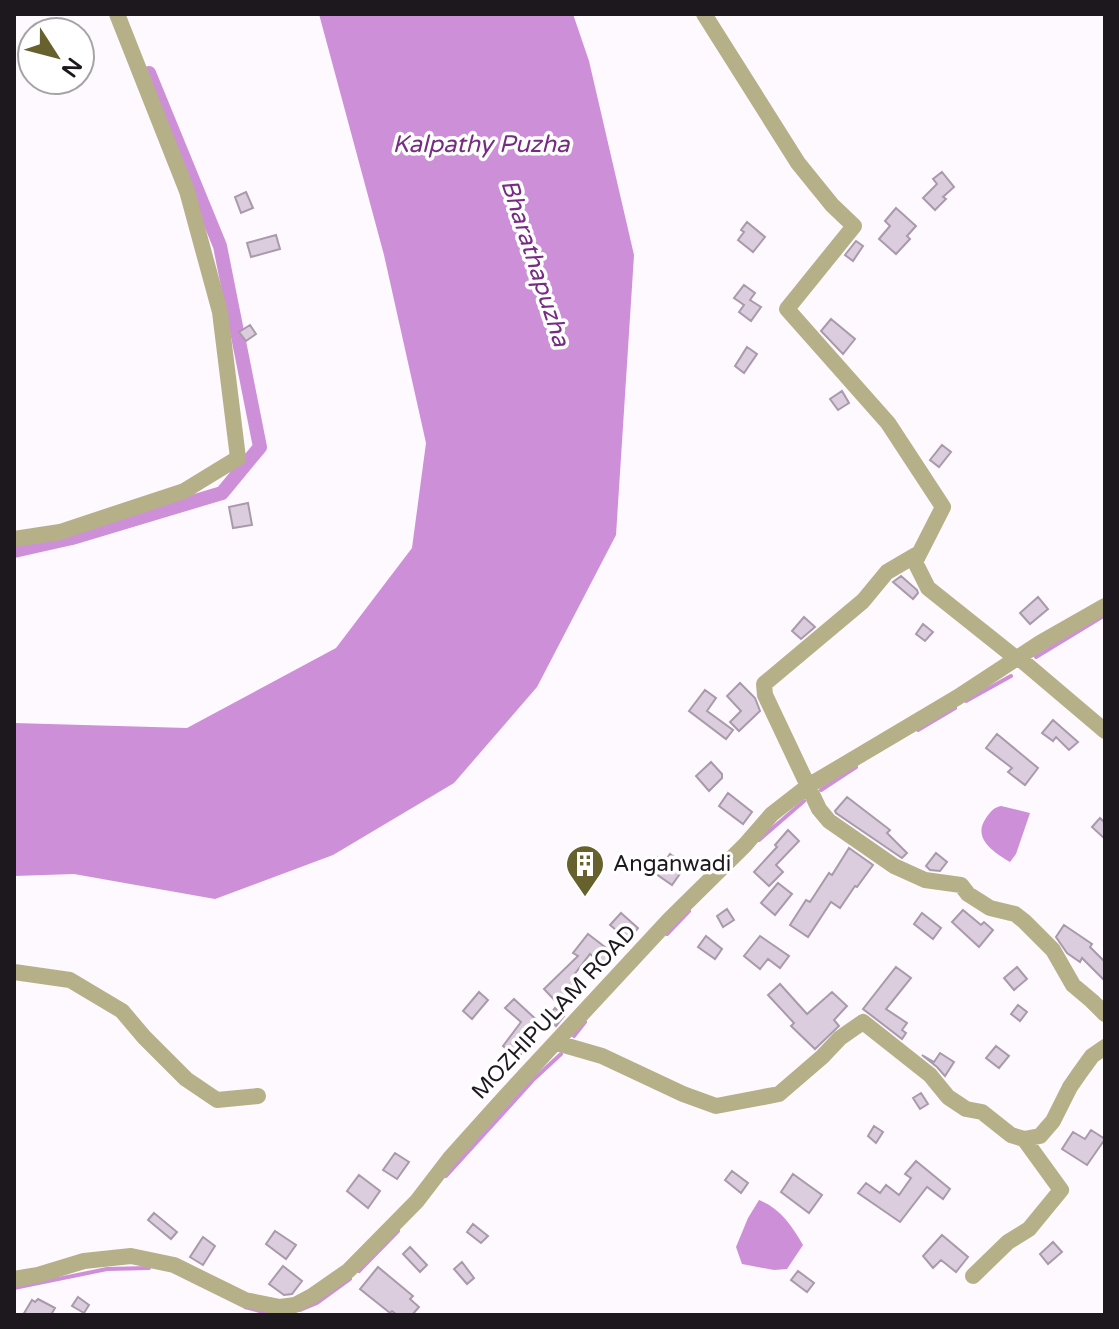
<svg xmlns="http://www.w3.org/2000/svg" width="1119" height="1329" viewBox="0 0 1119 1329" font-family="'Varela Round',sans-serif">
<rect width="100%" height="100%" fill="#fef8ff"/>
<path fill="#cd8fd7" d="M319,14H573L589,61L634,255L616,535L537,687L454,783L333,855L215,899L74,874L14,876V723L187,728L336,648L412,548L426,443L384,255Z
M1001,806L1030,813L1016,854L1010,862C993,852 972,838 986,818C991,811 993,808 1001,806Z
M759,1200C780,1208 792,1226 803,1245L787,1269L774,1270L742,1264L736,1247L748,1218Z"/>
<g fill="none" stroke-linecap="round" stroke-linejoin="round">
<path stroke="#cd8fd7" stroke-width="4" d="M1036,657L1105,615
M966,701L1011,676
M918,730L955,708
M821,790L856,767
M759,840L804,801
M667,934L689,911
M574,1036L585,1022
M446,1176L534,1079L561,1054
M359,1271L398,1231
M14,1288L107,1269L149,1268
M245,1307L274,1315
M300,1310L317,1303L350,1279"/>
<path stroke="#cd8fd7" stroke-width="14" d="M14,551L72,538L222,493L260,447L220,246L149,73"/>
</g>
<path fill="#dccdde" stroke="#a99aab" stroke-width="2" d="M942,172L954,187L943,197L946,199L935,210L923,198L937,184L933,179Z
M246,192L253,208L241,213L235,197Z
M896,208L916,226L907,236L910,239L896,254L879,239L890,226L885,221Z
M747,222L765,237L753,252L738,240L744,232L741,230Z
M276,235L280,249L251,257L247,243Z
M856,241L863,246L853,261L845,255Z
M744,285L755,293L750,300L761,307L751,321L739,312L744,305L734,298Z
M831,319L855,339L843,354L821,331Z
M250,325L256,334L246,341L239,332Z
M747,347L757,354L744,373L735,366Z
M842,391L849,403L838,410L830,399Z
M942,445L951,452L939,467L930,460Z
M248,503L252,525L233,528L229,507Z
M901,576L917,590L918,593L913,599L893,582Z
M1038,597L1048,609L1030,624L1020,613Z
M804,617L815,627L801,639L792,631Z
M923,624L933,632L925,641L916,634Z
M740,683L755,698L760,711L739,731L730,722L741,711L727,696Z
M705,690L716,698L707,711L733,730L726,739L689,711Z
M1053,720L1078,742L1069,750L1056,737L1053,741L1042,733Z
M997,734L1038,768L1025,785L1008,772L1012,768L986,748Z
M711,762L722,774V778L709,791L696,776Z
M728,793L752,812L743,824L719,806Z
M847,797L890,830L887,833L907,853L902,858L899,856L836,813L835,811Z
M1100,818L1105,823V839L1092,827Z
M788,830L799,841L776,865L783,872L769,886L754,872L777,847L775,845Z
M849,848L873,865L857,887L855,886L840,908L831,902L808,937L790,925L806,900L810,902L829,873L832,875Z
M936,853L947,862L940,871L930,870L926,866Z
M670,854L686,865L672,885L649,869L658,857L665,861Z
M778,883L792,894L775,915L761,903Z
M727,909L734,920L723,927L717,916Z
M963,910L981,925L984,922L993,930L979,947L952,922Z
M621,913L638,928L628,940L610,925Z
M922,913L941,928L933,939L914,924Z
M1064,925L1092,944L1090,947L1105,962V981L1082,958L1080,962L1067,953L1056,937Z
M588,934L614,954L605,966L590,954L574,975L585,986L562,1008L544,989L578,956L573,953Z
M706,936L722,949L715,959L698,947Z
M760,936L789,956L780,968L768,959L760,969L744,956Z
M896,967L911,978L886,1009L907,1023L902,1030L906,1033L902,1039L863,1009Z
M1017,967L1027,979L1014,990L1004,978Z
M780,984L807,1014L832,992L847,1006L834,1020L839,1026L815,1049L791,1026L794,1023L768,995Z
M479,992L488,1000L472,1019L463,1011Z
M514,999L541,1024L529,1037L532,1039L518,1058L503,1046L521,1022L505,1008Z
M1018,1005L1027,1012L1020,1021L1011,1014Z
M555,1008L564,1016L556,1026L547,1018Z
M996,1046L1009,1056L999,1068L986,1058Z
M940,1053L954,1062L945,1076L937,1067L922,1055L934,1062Z
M921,1093L928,1104L920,1109L913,1098Z
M874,1126L883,1132L876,1143L868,1136Z
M1091,1130L1105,1139L1087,1165L1062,1149L1073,1132L1085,1139Z
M395,1153L409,1162L397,1179L383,1170Z
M916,1161L950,1189L943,1199L927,1187L900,1222L858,1193L866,1183L880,1193L886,1185L899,1195L911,1178L905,1174Z
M732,1171L748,1183L741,1193L725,1180Z
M793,1174L822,1195L809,1213L781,1192Z
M359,1175L380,1191L368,1208L347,1191Z
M154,1213L177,1232L171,1239L148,1220Z
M473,1224L488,1236L481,1243L467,1232Z
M275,1231L296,1245L286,1259L266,1244Z
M942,1235L968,1257L956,1272L941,1260L933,1268L923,1256Z
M203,1237L215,1246L203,1265L190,1257Z
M1053,1242L1062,1252L1048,1264L1040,1254Z
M410,1247L427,1265L420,1272L403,1254Z
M462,1262L474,1278L467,1284L454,1269Z
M283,1266L302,1281L292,1294L284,1295L269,1284Z
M378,1267L413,1296L410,1299L419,1307L412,1315H397L392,1311L390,1313L360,1289Z
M798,1271L814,1283L807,1292L791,1280Z
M78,1297L89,1305L84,1313L72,1306Z
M38,1299L55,1308L51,1315H23L32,1300L35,1302Z"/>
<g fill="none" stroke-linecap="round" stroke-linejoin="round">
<path stroke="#b5b088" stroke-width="16" d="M704,14L798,163L832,205L854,226L787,309L888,423L943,507L915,562L928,588L1017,659L1019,658L1105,731
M14,539L60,532L184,491L238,458L220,312L187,191L117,14
M915,562L916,555L887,572L863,601L764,684L765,695L819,809L829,821L894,866L925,880L961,885L968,894L990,908L1015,914L1024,921L1053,950L1073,985L1092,1001L1105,1014
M14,972L70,980L122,1011L144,1037L186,1079L217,1100L258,1096
M557,1043L602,1056L683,1094L716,1106L779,1094L822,1057L840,1038L863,1022L930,1075L948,1097L966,1109L982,1112L1011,1135L1024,1139L1040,1136L1053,1121L1070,1087L1079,1074L1092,1056L1105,1047
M973,1276L1008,1242L1029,1229L1061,1190L1024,1139
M14,1279L38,1275L84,1261L131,1256L174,1265L245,1300L280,1307L295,1305L312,1296L348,1271L417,1201L450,1158L503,1099L669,920L745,845L772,814L808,786L958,697L1040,643L1105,606"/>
</g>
<defs>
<symbol id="building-pin" viewBox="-11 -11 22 30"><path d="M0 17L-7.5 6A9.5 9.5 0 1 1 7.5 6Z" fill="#67612d" stroke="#fff"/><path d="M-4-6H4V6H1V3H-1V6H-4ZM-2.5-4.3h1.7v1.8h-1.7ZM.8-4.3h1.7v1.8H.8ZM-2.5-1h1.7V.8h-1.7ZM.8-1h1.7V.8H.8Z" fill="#fff"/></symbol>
</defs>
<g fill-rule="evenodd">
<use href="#building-pin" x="563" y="842" width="44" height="60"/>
</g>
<g text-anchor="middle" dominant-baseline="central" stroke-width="7" stroke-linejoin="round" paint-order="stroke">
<g font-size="22" fill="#1d181e" stroke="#fff" text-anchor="start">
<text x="613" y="864">Anganwadi</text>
</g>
<g font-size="22" fill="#1d181e" stroke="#fff">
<text transform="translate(554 1012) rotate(-47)">MOZHIPULAM ROAD</text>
</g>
<g font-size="24" font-style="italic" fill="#772c83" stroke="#fff">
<text x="481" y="144">Kalpathy Puzha</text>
<text transform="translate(535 263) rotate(72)">Bharathapuzha</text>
</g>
</g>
<rect width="1119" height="1329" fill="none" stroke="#1d181e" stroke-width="32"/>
<g transform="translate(56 56) rotate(126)"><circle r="38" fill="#ffffff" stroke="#a5a3a5" stroke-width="2"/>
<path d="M0-6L14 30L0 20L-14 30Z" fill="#67612d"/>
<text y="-12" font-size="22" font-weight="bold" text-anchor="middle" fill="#1d181e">N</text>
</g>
</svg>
